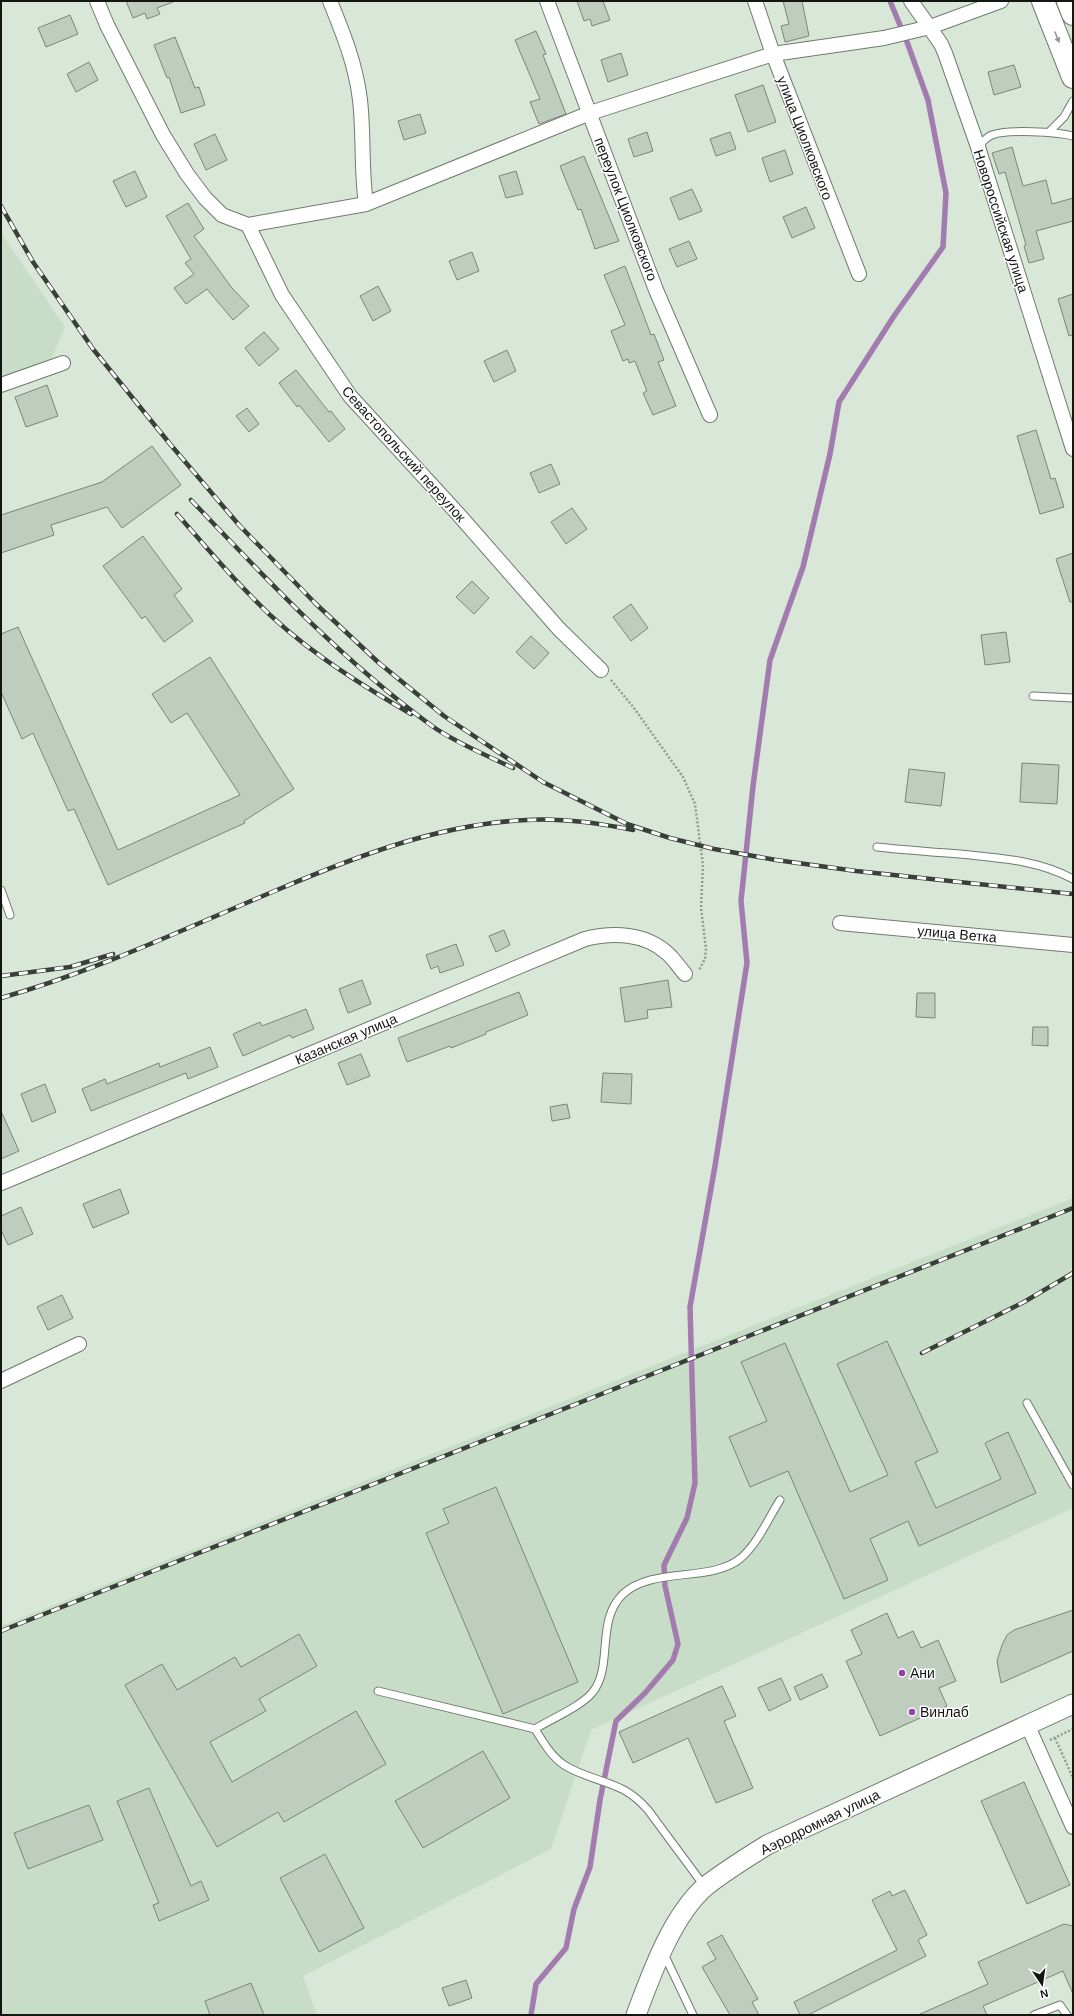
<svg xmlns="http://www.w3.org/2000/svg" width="1074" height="2016" viewBox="0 0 1074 2016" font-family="Helvetica,sans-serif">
<rect width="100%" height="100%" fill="#d8e7d7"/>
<path fill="#c8ddc7" d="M1,233L65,327L50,362L1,380Z
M1073,1198V1508L591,1730L551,1849L303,1976L317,2015H1V1626Z"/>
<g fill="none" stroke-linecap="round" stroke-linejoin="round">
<path stroke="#a37caf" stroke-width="5.5" d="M531,2015L536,1984L566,1948L574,1909L590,1867L600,1800L616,1721L645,1693L673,1660L678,1644L665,1586L664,1565L687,1518L695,1483L690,1307L715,1166L747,963L741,901L753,786L770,660L803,567L830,454L839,402L894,316L943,247L946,193L928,100L907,42L890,1"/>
</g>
<path fill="#becdbd" stroke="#798779" d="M126,1H173V2L157,8L160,14L147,19L145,13L133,18Z
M577,1H603L610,20L592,26L590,19L584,21Z
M783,1H802L809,36L785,42L781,26L789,24Z
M70,15L78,34L46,47L38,28Z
M536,31L546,54L543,55L566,114L539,124L530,102L540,99L515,40Z
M175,37L195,88L199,87L205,105L181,113L169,77L167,78L154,45Z
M621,53L628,75L608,82L601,60Z
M89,62L98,80L76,92L67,74Z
M1014,65L1021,87L994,95L988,72Z
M763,85L776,122L748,132L735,95Z
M420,114L426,133L404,140L398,121Z
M647,132L653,151L634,157L628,139Z
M730,132L736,149L716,156L710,139Z
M215,134L227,160L206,170L194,144Z
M1012,147L1023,186L1046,180L1052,204L1073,198V221L1036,231L1044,259L1029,263L1024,246L1026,245L1005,172L999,174L992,153Z
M785,150L793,174L770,182L762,158Z
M584,156L619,241L595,249L581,209L578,210L560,166Z
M135,171L147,197L126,207L113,181Z
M516,171L523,194L506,198L499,176Z
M692,189L702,211L679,220L670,198Z
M188,203L204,229L194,236L232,288L249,306L233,320L207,289L186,304L174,288L194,274L185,263L191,259L166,216Z
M806,207L815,228L792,238L783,217Z
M689,241L697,259L677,267L669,249Z
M472,252L479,271L457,280L449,261Z
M625,266L651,335L654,334L664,360L658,362L676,406L653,415L643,393L647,391L635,361L629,363L628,359L623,361L611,331L625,325L604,275Z
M378,286L391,311L373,321L360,296Z
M1073,294V335L1069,336L1058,299Z
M264,332L279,349L259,366L245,348Z
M507,350L516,371L494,382L484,361Z
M296,370L329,412L331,411L345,429L329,442L299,405L297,407L279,383Z
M47,385L58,416L26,427L15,397Z
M247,408L259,424L249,432L236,416Z
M1036,430L1051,479L1055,478L1064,507L1040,514L1017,436Z
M152,446L181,485L122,528L107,507L51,525L54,535L1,553V515L102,482Z
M551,464L560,484L539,493L530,473Z
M572,508L587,529L566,544L551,522Z
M143,536L182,589L174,595L193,621L164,642L145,616L142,619L103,566Z
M1073,553V602H1070L1056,559Z
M472,581L489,598L474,614L456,597Z
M631,604L648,628L631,641L613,617Z
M18,627L118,850L240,795L187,713L171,723L152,694L210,657L294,789L244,821L245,823L108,885L74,809L68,811L33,733L22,739L1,692V634Z
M1006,632L1010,662L985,665L981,635Z
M531,636L549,653L534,669L516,652Z
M1022,763L1059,765L1057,804L1020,802Z
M909,769L945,773L941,806L905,802Z
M504,930L510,945L496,952L489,936Z
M456,944L464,965L440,973L438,966L431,969L426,955Z
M362,980L371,1004L348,1013L339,989Z
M668,980L672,1007L647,1010L648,1018L625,1022L620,988Z
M519,992L528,1015L486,1032V1034L451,1048L450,1046L407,1062L398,1038Z
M917,993H935V1018L916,1017Z
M306,1009L314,1029L292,1038L290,1035L243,1056L233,1034L260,1022L262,1026Z
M1033,1027H1048V1046L1032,1045Z
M210,1047L218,1067L188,1079L186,1073L91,1111L82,1089L105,1079L107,1084L159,1063L160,1067Z
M361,1054L370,1076L347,1085L338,1063Z
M603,1073L632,1074L631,1104L601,1102Z
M45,1084L56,1112L32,1122L21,1094Z
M567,1104L570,1118L552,1121L550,1107Z
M1,1111L19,1151L1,1159Z
M120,1189L129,1213L93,1228L83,1204Z
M21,1207L33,1234L8,1245L1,1230V1216Z
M62,1295L73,1318L48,1330L37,1307Z
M887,1341L938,1452L915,1462L936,1508L1001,1479L985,1443L1008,1432L1036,1493L919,1546L908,1521L870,1539L888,1580L844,1599L788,1471L750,1487L729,1437L767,1421L741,1362L785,1343L850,1492L888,1475L837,1364Z
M496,1487L578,1682L503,1714L426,1533L449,1523L443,1509Z
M1073,1610V1651L1001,1683L997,1661L1002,1645L1007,1635L1014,1630Z
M887,1613L898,1638L913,1631L921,1648L938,1640L956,1681L939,1688L947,1706L880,1736L846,1661L862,1654L851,1630Z
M299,1634L317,1666L259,1699L266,1711L210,1742L232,1782L356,1711L386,1764L284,1822L278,1812L217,1847L125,1685L162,1664L177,1690L235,1657L241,1667Z
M822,1674L828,1687L800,1700L794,1687Z
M781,1678L791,1700L769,1711L758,1688Z
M722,1686L736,1716L724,1721L753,1788L716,1803L688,1738L633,1763L619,1732Z
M483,1751L510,1798L423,1848L395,1801Z
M1024,1782L1070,1885L1027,1904L981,1801Z
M149,1788L191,1886L201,1881L209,1900L159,1921L153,1905L159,1903L117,1801Z
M89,1805L103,1840L28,1869L14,1833Z
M325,1854L364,1928L319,1952L280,1878Z
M905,1890L927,1935L918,1940L926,1956L808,2015H800L794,2002L897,1950L872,1900L890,1891L892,1896Z
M1064,1924L1073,1926V1994L1063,1971L983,2006L987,2015H918L988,1984L978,1962Z
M722,1935L758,1999L752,2002L759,2015H730L702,1967L716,1959L707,1943Z
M466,1980L472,1998L449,2006L442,1988Z
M251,1983L264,2015H210L205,2001Z"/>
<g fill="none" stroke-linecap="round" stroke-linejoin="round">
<defs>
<path id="lane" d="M1049,132L1064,117L1073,101
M978,147C982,143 986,137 992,135C1007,129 1057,132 1073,136
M1033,696L1073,698
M877,847C905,850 932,852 960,854C999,858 1038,860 1073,879
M1,890L10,915
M1027,1403L1073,1485
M378,1691L535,1729C543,1742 551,1756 564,1765C583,1777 605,1780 624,1790C633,1795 641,1802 648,1810L705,1887
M535,1729C551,1719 580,1707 592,1693C614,1667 595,1621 623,1594C653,1566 711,1583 741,1558C758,1543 768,1519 780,1500
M664,1954L693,2015
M1034,2015L1060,2005L1067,2015"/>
<path id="street" d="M97,1L107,25L163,135L187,174L205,198L222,215L248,225L282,295L350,396L459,515L559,629L601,670
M330,1C343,33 356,65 360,100C364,135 361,170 366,204
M547,1L656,290L710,415
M755,1L773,54L859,274
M911,1L941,44L945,53L978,147L1073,449
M248,225L366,204L590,113L773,54L884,38L930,27L1001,1
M1,385L63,363
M840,923L1073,945
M1,1183L585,939C613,932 645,933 667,953C674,959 679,967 685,974
M1,1381L79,1344
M1027,1724L1073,1827"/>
<path id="secondary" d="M636,2015C651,1975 672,1915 706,1886C725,1871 746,1858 767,1845L1073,1704"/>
<path id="highway" d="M1043,1L1073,77
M1068,1L1073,14"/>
</defs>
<use href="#lane" stroke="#6e7c6e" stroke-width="9"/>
<use href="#street" stroke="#6e7c6e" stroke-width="16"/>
<use href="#secondary" stroke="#6e7c6e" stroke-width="21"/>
<use href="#highway" stroke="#6e7c6e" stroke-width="24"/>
<path stroke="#919c90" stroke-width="2.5" stroke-dasharray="2 2" stroke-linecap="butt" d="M611,680L634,708L683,777L695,804L703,865L701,908L706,949L705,959L699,970
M1055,1738L1073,1778
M1050,1740L1073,1729"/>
<use href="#lane" stroke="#fff" stroke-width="7"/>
<use href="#street" stroke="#fff" stroke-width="14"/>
<use href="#secondary" stroke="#fff" stroke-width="19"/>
<use href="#highway" stroke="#fff" stroke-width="22"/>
<defs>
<path id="rail" d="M1,206L33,262L93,349L170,444L239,525L316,604L379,663L444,716L543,782L627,824L670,838L714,849L776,860L856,871L1073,894
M191,500C267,580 343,661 432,726C456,743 486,755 513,768
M177,514C201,541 224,569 250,595C296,644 353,680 411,714
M1,976L70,967L113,954
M1,998C96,971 186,928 277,890C357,856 439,824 527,820C562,818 598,823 633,830
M922,1353L1024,1302L1073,1273
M1,1631L1073,1208"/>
</defs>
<use href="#rail" stroke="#394039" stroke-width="4.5"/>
<use href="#rail" stroke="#fff" stroke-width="3" stroke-dasharray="9" stroke-linecap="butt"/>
</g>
<defs><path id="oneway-solid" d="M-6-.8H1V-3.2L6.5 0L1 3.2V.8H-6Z"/></defs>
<use fill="#949694" href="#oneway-solid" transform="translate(1057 37) rotate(68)"/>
<g fill="#9640ae" stroke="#fff" stroke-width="1.5">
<circle cx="902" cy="1673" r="4"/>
<circle cx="912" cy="1712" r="4"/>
</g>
<g text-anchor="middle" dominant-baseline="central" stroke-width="3" stroke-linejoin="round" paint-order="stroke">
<g font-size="14" fill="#111611" stroke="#fff">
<text transform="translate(805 138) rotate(69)">улица Циолковского</text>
<text transform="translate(626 209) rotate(69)">переулок Циолковского</text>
<text transform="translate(1001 221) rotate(72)">Новороссийская улица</text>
<text transform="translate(404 454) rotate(48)">Севастопольский переулок</text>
<text transform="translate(957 934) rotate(5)">улица Ветка</text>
<text transform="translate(346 1039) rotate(-23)">Казанская улица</text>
<text transform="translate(820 1822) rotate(-26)">Аэродромная улица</text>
</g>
<g font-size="14" fill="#111611" stroke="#fff" text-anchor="start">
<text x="910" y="1673">Ани</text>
<text x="920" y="1712">Винлаб</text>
</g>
</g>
<rect width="1074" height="2016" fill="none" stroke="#111611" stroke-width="4"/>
<g transform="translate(1042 1984) rotate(167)" stroke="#ffffff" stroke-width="3" paint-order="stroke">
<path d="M0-3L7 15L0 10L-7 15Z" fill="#111611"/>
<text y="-6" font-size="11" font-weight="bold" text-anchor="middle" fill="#111611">N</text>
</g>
</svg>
